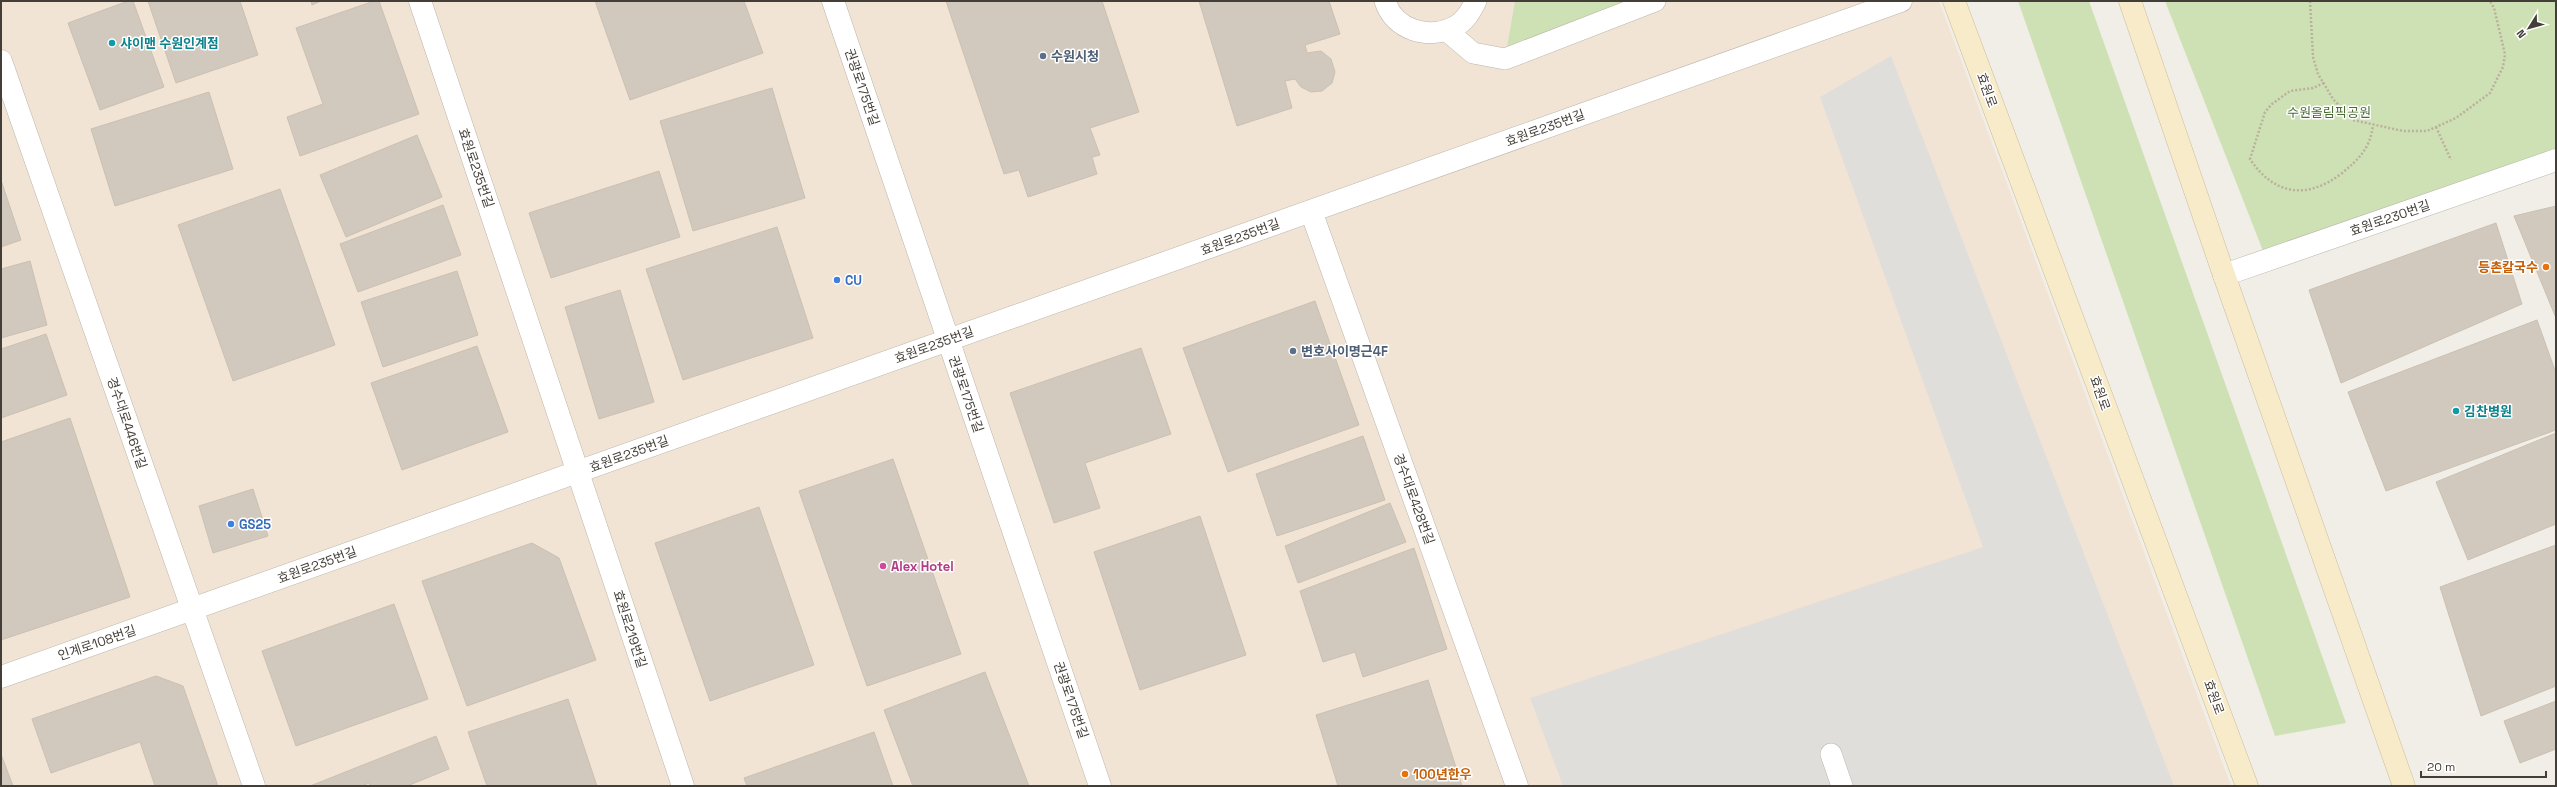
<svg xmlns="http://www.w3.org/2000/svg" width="2557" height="787" viewBox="0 0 2557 787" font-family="'Space Grotesk','Noto Sans KR',sans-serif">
<rect width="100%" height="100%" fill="#f1eee7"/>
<path fill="#f1e4d4" d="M1,1H1939L2231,786H1Z"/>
<path fill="#cee1b4" d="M1515,1H1655L1505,59Z
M2018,1H2089L2346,723L2275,736Z
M2165,1H2556V150L2265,256Z"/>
<path fill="#e0dedb" d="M1891,56L2174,786H1563L1530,698L1983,547L1820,97Z"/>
<path fill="#d1c9be" stroke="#cbc0b2" d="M128,1H133L164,87L100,110L68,23Z
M148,1H240L258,55L176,83Z
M311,1H321L312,5Z
M374,1H379L419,114L300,156L287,117L323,104L296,28Z
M595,1H744L763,53L630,100Z
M946,1H1102L1139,112L1090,128L1100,155L1092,157L1097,174L1028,197L1019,170L1004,174Z
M1199,1H1329L1340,34L1305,45L1307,53L1321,51L1331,59L1335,72L1332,83L1322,91L1311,92L1301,87L1295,79L1285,81L1292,108L1237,126Z
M772,88L805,198L693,231L660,121Z
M209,92L233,169L115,206L91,129Z
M417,135L442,197L346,237L320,175Z
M659,171L680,237L551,278L529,213Z
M1,180L21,240L1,247Z
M280,189L335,345L233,381L178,225Z
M443,205L461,255L358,292L340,244Z
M2556,206V318L2514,216Z
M2496,223L2522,304L2341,383L2309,290Z
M777,227L813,338L683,380L646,269Z
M30,261L47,325L1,338V269Z
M457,271L478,335L383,367L361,302Z
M620,290L654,402L599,419L565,307Z
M1315,301L1359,425L1228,472L1183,348Z
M2537,320L2556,373V430L2386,491L2348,392Z
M46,334L67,395L1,418V349Z
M477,346L508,432L402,470L371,383Z
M1141,348L1171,434L1085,463L1100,508L1054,523L1010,393Z
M70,418L130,597L1,640V442Z
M2556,433V524L2468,560L2436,482Z
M1363,436L1385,500L1277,536L1256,474Z
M893,459L961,654L867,686L799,491Z
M253,489L268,536L213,553L199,506Z
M1390,503L1406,542L1298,583L1285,546Z
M759,507L814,665L710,701L655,543Z
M1200,516L1246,655L1140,690L1094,552Z
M532,543L559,558L596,660L467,706L422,581Z
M2556,545V686L2481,716L2440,587Z
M1414,548L1447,649L1363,677L1355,652L1323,662L1300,591Z
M394,604L428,699L296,746L262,651Z
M985,672L1029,786H913L884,710Z
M156,676L183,686L218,786H155L140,742L51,773L32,719Z
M1428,680L1462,786H1338L1316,715Z
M568,699L597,786H487L468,732Z
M2556,701V749L2520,763L2504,721Z
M874,732L893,786H747L744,778Z
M436,736L449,769L407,786H370L369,783L362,786H310Z
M1,754L13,786H1Z"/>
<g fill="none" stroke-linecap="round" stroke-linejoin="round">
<defs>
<path id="lane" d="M1385,1C1394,30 1428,40 1454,27C1465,22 1471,11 1476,1
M1446,30L1473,53L1505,59L1655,1
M1831,754L1842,786"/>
<path id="street" d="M420,1L683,786
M833,1L1100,786
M1,61L254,786
M1311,211L1517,786
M2224,275L2556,160
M1,677L1901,1"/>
<path id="secondary" d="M1954,1L2247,786
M2130,1L2224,275L2404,786"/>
</defs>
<use href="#lane" stroke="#bbb5ab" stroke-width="22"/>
<use href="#street" stroke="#bbb5ab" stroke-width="23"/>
<use href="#secondary" stroke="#cbbd9b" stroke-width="23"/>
<path stroke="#bbb09d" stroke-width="2.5" stroke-dasharray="2 2" stroke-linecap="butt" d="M2310,1L2313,57L2318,74L2333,99L2353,120L2403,131H2427L2456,118L2490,93L2503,67L2505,54L2494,8L2490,1
M2324,83L2313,88L2290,91L2272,104L2265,112L2250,159C2274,195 2306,200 2341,174C2359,159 2370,149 2373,125
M2436,127L2451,160"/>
<use href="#lane" stroke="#fff" stroke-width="21"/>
<use href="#street" stroke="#fff" stroke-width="22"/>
<use href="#secondary" stroke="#f8ebca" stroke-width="22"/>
</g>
<g fill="#0f9aa8" stroke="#fff" stroke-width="1.5">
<circle cx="112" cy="43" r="4"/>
<circle cx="2456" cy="411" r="4"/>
</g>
<g fill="#5c6f8a" stroke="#fff" stroke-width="1.5">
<circle cx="1043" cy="56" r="4"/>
<circle cx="1293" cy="351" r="4"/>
</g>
<g fill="#e8710a" stroke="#fff" stroke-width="1.5">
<circle cx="2546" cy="267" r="4"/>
<circle cx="1405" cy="774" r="4"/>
</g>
<g fill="#3f7fe0" stroke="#fff" stroke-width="1.5">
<circle cx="837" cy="280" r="4"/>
<circle cx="231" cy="524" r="4"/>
</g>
<circle fill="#d1479c" stroke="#fff" stroke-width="1.5" cx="883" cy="566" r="4"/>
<g text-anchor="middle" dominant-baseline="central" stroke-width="3" stroke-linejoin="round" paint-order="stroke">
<g font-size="13" font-weight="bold" fill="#0d838f" stroke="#fff" text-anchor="start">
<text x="120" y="43">샤이맨 수원인계점</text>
<text x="2464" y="411">김찬병원</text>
</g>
<g font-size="13" font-weight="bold" fill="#4e5e75" stroke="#fff" text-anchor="start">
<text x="1051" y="56">수원시청</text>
<text x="1301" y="351">변호사이명근4F</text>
</g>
<g font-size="13" fill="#433e37" stroke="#fff">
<text transform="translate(862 87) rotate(71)">권광로175번길</text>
<text transform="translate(1987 90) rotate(70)">효원로</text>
<text transform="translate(1545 128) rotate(-20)">효원로235번길</text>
<text transform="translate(476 168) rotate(71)">효원로235번길</text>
<text transform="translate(2390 218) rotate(-19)">효원로230번길</text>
<text transform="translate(1240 237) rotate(-20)">효원로235번길</text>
<text transform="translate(934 345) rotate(-20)">효원로235번길</text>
<text transform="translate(2100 393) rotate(70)">효원로</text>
<text transform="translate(966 394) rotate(71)">권광로175번길</text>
<text transform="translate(127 423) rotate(71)">경수대로446번길</text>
<text transform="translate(629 454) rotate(-20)">효원로235번길</text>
<text transform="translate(1414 499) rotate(70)">경수대로428번길</text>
<text transform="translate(317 565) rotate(-20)">효원로235번길</text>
<text transform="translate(630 629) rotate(72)">효원로219번길</text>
<text transform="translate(97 643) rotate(-19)">인계로108번길</text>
<text transform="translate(2214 697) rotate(70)">효원로</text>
<text transform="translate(1071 700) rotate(71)">권광로175번길</text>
</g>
<g font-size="13" fill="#4a6e31" stroke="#fff">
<text x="2329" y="112">수원올림픽공원</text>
</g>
<g font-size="13" font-weight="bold" fill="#c56008" stroke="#fff" text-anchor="end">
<text x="2538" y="267">등촌칼국수</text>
<text x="1413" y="774" text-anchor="start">100년한우</text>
</g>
<g font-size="13" font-weight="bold" fill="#366cbe" stroke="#fff" text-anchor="start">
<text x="845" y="280">CU</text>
<text x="239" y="524">GS25</text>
</g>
<g font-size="13" font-weight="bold" fill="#b23c85" stroke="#fff" text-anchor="start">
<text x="891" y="566">Alex Hotel</text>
</g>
</g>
<rect width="2557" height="787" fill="none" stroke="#433e37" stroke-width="4"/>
<g transform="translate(2529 28) rotate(233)" stroke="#ffffff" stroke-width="3" paint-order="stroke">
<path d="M0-3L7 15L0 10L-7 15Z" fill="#433e37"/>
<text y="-6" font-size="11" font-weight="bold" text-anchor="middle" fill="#433e37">N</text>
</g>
<path d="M2421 771v6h125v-6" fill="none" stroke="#433e37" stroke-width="2"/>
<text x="2427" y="771" font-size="12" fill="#433e37" stroke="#ffffff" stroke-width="3" paint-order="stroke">20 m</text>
</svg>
